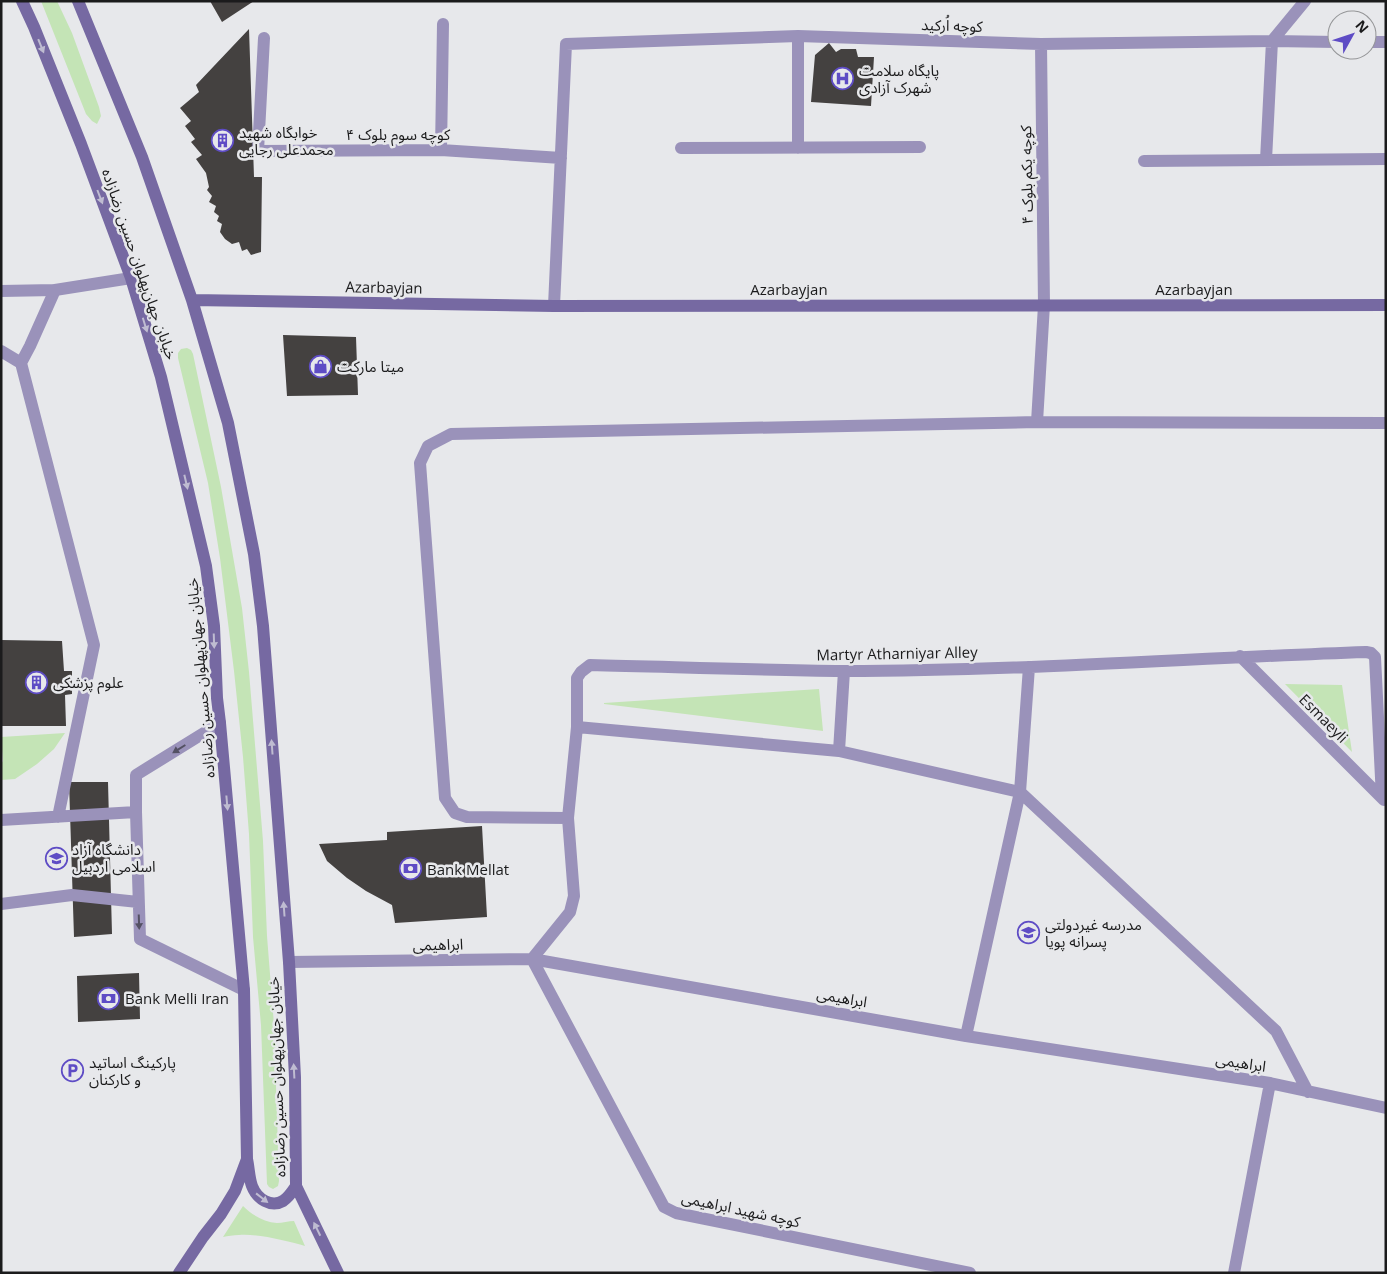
<svg xmlns="http://www.w3.org/2000/svg" width="1387" height="1274" viewBox="0 0 1387 1274" font-family="'Open Sans','Noto Sans Arabic',sans-serif">
<rect width="100%" height="100%" fill="#e7e8eb"/>
<path fill="#c4e4b6" d="M41,1H57L72,33L99,107L101,116L97,124L92,121L86,114Z
M187,348L191,350L193,354L221,487L242,608L249,672L263,841L267,936L277,1063L276,1086L279,1181L278,1186L273,1189L269,1187L267,1184L261,1025L253,937L249,834L243,757L234,671L220,558L208,483L178,358V353L181,349Z
M1285,684L1342,685L1352,752Z
M819,689L823,731L604,704V703Z
M65,733L54,749L37,764L15,779L1,780V764L3,761L1,737Z
M243,1206C252,1215 264,1222 277,1223C282,1223 289,1221 294,1221L305,1246C289,1241 255,1233 239,1235C233,1235 228,1236 223,1237Z"/>
<path fill="#444140" d="M210,1H254L222,22Z
M249,29L254,177H262L261,252L251,255L247,249L242,251L239,242L232,244L225,239L220,232L222,224L217,221L219,216L214,212L216,206L209,202L212,196L207,190L209,187L206,173L196,159L202,155L191,142L195,139L185,126L191,121L180,108L199,92L196,85Z
M829,43L836,52L841,49H856L858,57H874L871,106L811,102L815,55Z
M283,335L356,337L358,395L287,396Z
M1,640L62,641L64,671H72V694L65,695L66,726H1Z
M69,782H108L112,934L74,937Z
M482,826L487,917L395,923L392,905L366,891L347,878L327,861L319,844L387,840V832Z
M139,973L140,1019L78,1022L77,976Z"/>
<g fill="none" stroke-linecap="round" stroke-linejoin="round">
<path stroke="#9a92ba" stroke-width="12" d="M1,351L21,363L30,346L55,290
M21,363L94,645L58,817
M220,723L136,775V812L140,939L244,990
M1,820L136,812
M1,904L72,895L138,902"/>
<path stroke="#9a92ba" stroke-width="12" d="M798,36V148
M264,38L258,151L441,150L561,158
M1367,42H1386
M681,148L920,147
M441,150L443,24
M1266,160L1272,41L1305,1
M1144,161L1386,159
M1,291L55,290L131,278
M554,306L566,44L798,36L1041,44L1272,41L1337,42
M1037,422L1044,305L1041,44
M1240,656L1384,800
M577,727L839,751L1020,792L1276,1031L1308,1092
M839,751L844,671
M568,818L467,817L455,813L445,798L420,463L428,446L451,434L1037,422L1386,423
M289,962L532,959L966,1036L1270,1083L1386,1108
M966,1036L1020,792L1029,667
M970,1273L676,1213L664,1207L532,959L570,912L574,896L568,818L577,727V678L581,672L590,665C675,667 759,670 844,671C1018,671 1192,658 1366,652L1371,653L1375,657L1382,798
M1234,1273L1270,1083"/>
<path stroke="#7669a2" stroke-width="12" d="M22,1L34,27L81,144L131,278L161,377L206,566L214,626L217,698L220,723L244,990L247,1159L235,1191L221,1214L203,1237L179,1273
M78,1L142,157L192,300L228,423L254,554L263,626L289,962L295,1077L296,1186L338,1273
M192,300L554,306L1386,305
M247,1159C249,1168 249,1178 252,1186C257,1199 271,1208 283,1201C289,1197 292,1192 296,1186"/>
</g>
<defs><path id="oneway-solid" d="M-6-.8H1V-3.2L6.5 0L1 3.2V.8H-6Z" transform="scale(1.25)"/></defs>
<g fill="#bfbcd1">
<use href="#oneway-solid" transform="translate(41 46) rotate(68)"/>
<use href="#oneway-solid" transform="translate(100 197) rotate(69)"/>
<use href="#oneway-solid" transform="translate(145 325) rotate(73)"/>
<use href="#oneway-solid" transform="translate(186 482) rotate(77)"/>
<use href="#oneway-solid" transform="translate(214 641) rotate(88)"/>
<use href="#oneway-solid" transform="translate(272 747) rotate(-94)"/>
<use href="#oneway-solid" transform="translate(227 803) rotate(85)"/>
<use href="#oneway-solid" transform="translate(284 909) rotate(-94)"/>
<use href="#oneway-solid" transform="translate(294 1071) rotate(-93)"/>
<use href="#oneway-solid" transform="translate(262 1198) rotate(38)"/>
<use href="#oneway-solid" transform="translate(317 1229) rotate(-116)"/>
</g>
<g fill="#545163">
<use href="#oneway-solid" transform="translate(179 749) rotate(148)"/>
<use href="#oneway-solid" transform="translate(139 922) rotate(88)"/>
</g>
<defs>
<symbol id="hospital-ring" viewBox="-11 -11 22 22"><circle r="9.5" fill="#e7e8eb" stroke="#5e4cc5" stroke-width="1.5"/><path d="M-5-5h3v3.5h4V-5h3V5h-3V1.5h-4V5h-3Z" fill="#5e4cc5"/></symbol>
<symbol id="building-ring" viewBox="-11 -11 22 22"><circle r="9.5" fill="#e7e8eb" stroke="#5e4cc5" stroke-width="1.5"/><path d="M-4-6H4V6H1V3H-1V6H-4ZM-2.5-4.3h1.7v1.8h-1.7ZM.8-4.3h1.7v1.8H.8ZM-2.5-1h1.7V.8h-1.7ZM.8-1h1.7V.8H.8Z" fill="#5e4cc5"/></symbol>
<symbol id="shop-ring" viewBox="-11 -11 22 22"><circle r="9.5" fill="#e7e8eb" stroke="#5e4cc5" stroke-width="1.5"/><path d="M-5-2.5h2.3a2.7 3.5 0 0 1 5.4 0H5L5.5 6h-11ZM-1.5-2.5h3a1.5 2.3 0 0 0-3 0Z" fill="#5e4cc5"/></symbol>
<symbol id="university-ring" viewBox="-11 -11 22 22"><circle r="9.5" fill="#e7e8eb" stroke="#5e4cc5" stroke-width="1.5"/><path d="M0-5L7-2L0 1L-7-2ZM-4 1L0 2.5L4 1V4Q0 6-4 4Z" fill="#5e4cc5"/></symbol>
<symbol id="bank-ring" viewBox="-11 -11 22 22"><circle r="9.5" fill="#e7e8eb" stroke="#5e4cc5" stroke-width="1.5"/><path d="M-6-4H6V4H-6ZM0-2.3a2.3 2.3 0 1 0 0 4.6a2.3 2.3 0 1 0 0-4.6Z" fill="#5e4cc5"/></symbol>
<symbol id="school-ring" viewBox="-11 -11 22 22"><circle r="9.5" fill="#e7e8eb" stroke="#5e4cc5" stroke-width="1.5"/><path d="M0-5L7-2L0 1L-7-2ZM-4 1L0 2.5L4 1V4Q0 6-4 4Z" fill="#5e4cc5"/></symbol>
<symbol id="parking-ring" viewBox="-11 -11 22 22"><circle r="9.5" fill="#e7e8eb" stroke="#5e4cc5" stroke-width="1.5"/><path d="M-3.5-5.5H1a3.5 3.5 0 0 1 0 7H-1V5.5H-3.5ZM-1-3.4V-.6H.8a1.4 1.4 0 0 0 0-2.8Z" fill="#5e4cc5"/></symbol>
</defs>
<g fill-rule="evenodd">
<use href="#hospital-ring" x="830" y="66" width="25" height="25"/>
<use href="#building-ring" x="210" y="128" width="25" height="25"/>
<use href="#shop-ring" x="308" y="354" width="25" height="25"/>
<use href="#building-ring" x="24" y="670" width="25" height="25"/>
<use href="#university-ring" x="44" y="846" width="25" height="25"/>
<use href="#bank-ring" x="398" y="856" width="25" height="25"/>
<use href="#school-ring" x="1016" y="920" width="25" height="25"/>
<use href="#bank-ring" x="96" y="986" width="25" height="25"/>
<use href="#parking-ring" x="60" y="1058" width="25" height="25"/>
</g>
<g text-anchor="middle" dominant-baseline="central" stroke-width="5" stroke-linejoin="round" paint-order="stroke">
<g font-size="15" fill="#1b1b1c" stroke="#e7e8eb">
<text transform="translate(952 25) rotate(2)">کوچه اُرکید</text>
<text x="398" y="134">کوچه سوم بلوک ۴</text>
<text transform="translate(1026 175) rotate(-91)">کوچه یکم بلوک ۴</text>
<text transform="translate(140 264) rotate(71)">خیابان جهان‌پهلوان حسین رضا‌زاده</text>
<text transform="translate(384 287) rotate(1)">Azarbayjan</text>
<text x="789" y="289">Azarbayjan</text>
<text x="1194" y="289">Azarbayjan</text>
<text transform="translate(897 653) rotate(-1)">Martyr Atharniyar Alley</text>
<text transform="translate(200 678) rotate(-95)">خیابان جهان‌پهلوان حسین رضا‌زاده</text>
<text transform="translate(1324 718) rotate(45)">Esmaeyli</text>
<text transform="translate(438 944) rotate(-1)">ابراهیمی</text>
<text transform="translate(842 997) rotate(10)">ابراهیمی</text>
<text transform="translate(1241 1062) rotate(9)">ابراهیمی</text>
<text transform="translate(276 1077) rotate(-92)">خیابان جهان‌پهلوان حسین رضا‌زاده</text>
<text transform="translate(741 1209) rotate(12)">کوچه شهید ابراهیمی</text>
</g>
<g font-size="15" fill="#1b1b1c" stroke="#e7e8eb" text-anchor="start">
<text x="859" y="70">پایگاه سلامت<tspan x="859" dy="17">شهرک آزادی</tspan></text>
<text x="239" y="132">خوابگاه شهید<tspan x="239" dy="17">محمدعلی رجایی</tspan></text>
<text x="337" y="366">میتا مارکت</text>
<text x="53" y="682">علوم پزشکی</text>
<text x="72" y="849">دانشگاه آزاد<tspan x="72" dy="17">اسلامی اردبیل</tspan></text>
<text x="427" y="869">Bank Mellat</text>
<text x="1045" y="924">مدرسه غیردولتی<tspan x="1045" dy="17">پسرانه پویا</tspan></text>
<text x="125" y="998">Bank Melli Iran</text>
<text x="89" y="1062">پارکینگ اساتید<tspan x="89" dy="17">و کارکنان</tspan></text>
</g>
</g>
<rect width="1387" height="1274" fill="none" stroke="#1b1b1c" stroke-width="5"/>
<g transform="translate(1352 35) rotate(50)"><circle r="24" fill="#e7e8eb" stroke="#959698"/>
<path d="M0-4L9 19L0 12L-9 19Z" fill="#5e4cc5"/>
<text y="-8" font-size="14" font-weight="bold" text-anchor="middle" fill="#1b1b1c">N</text>
</g>
</svg>
